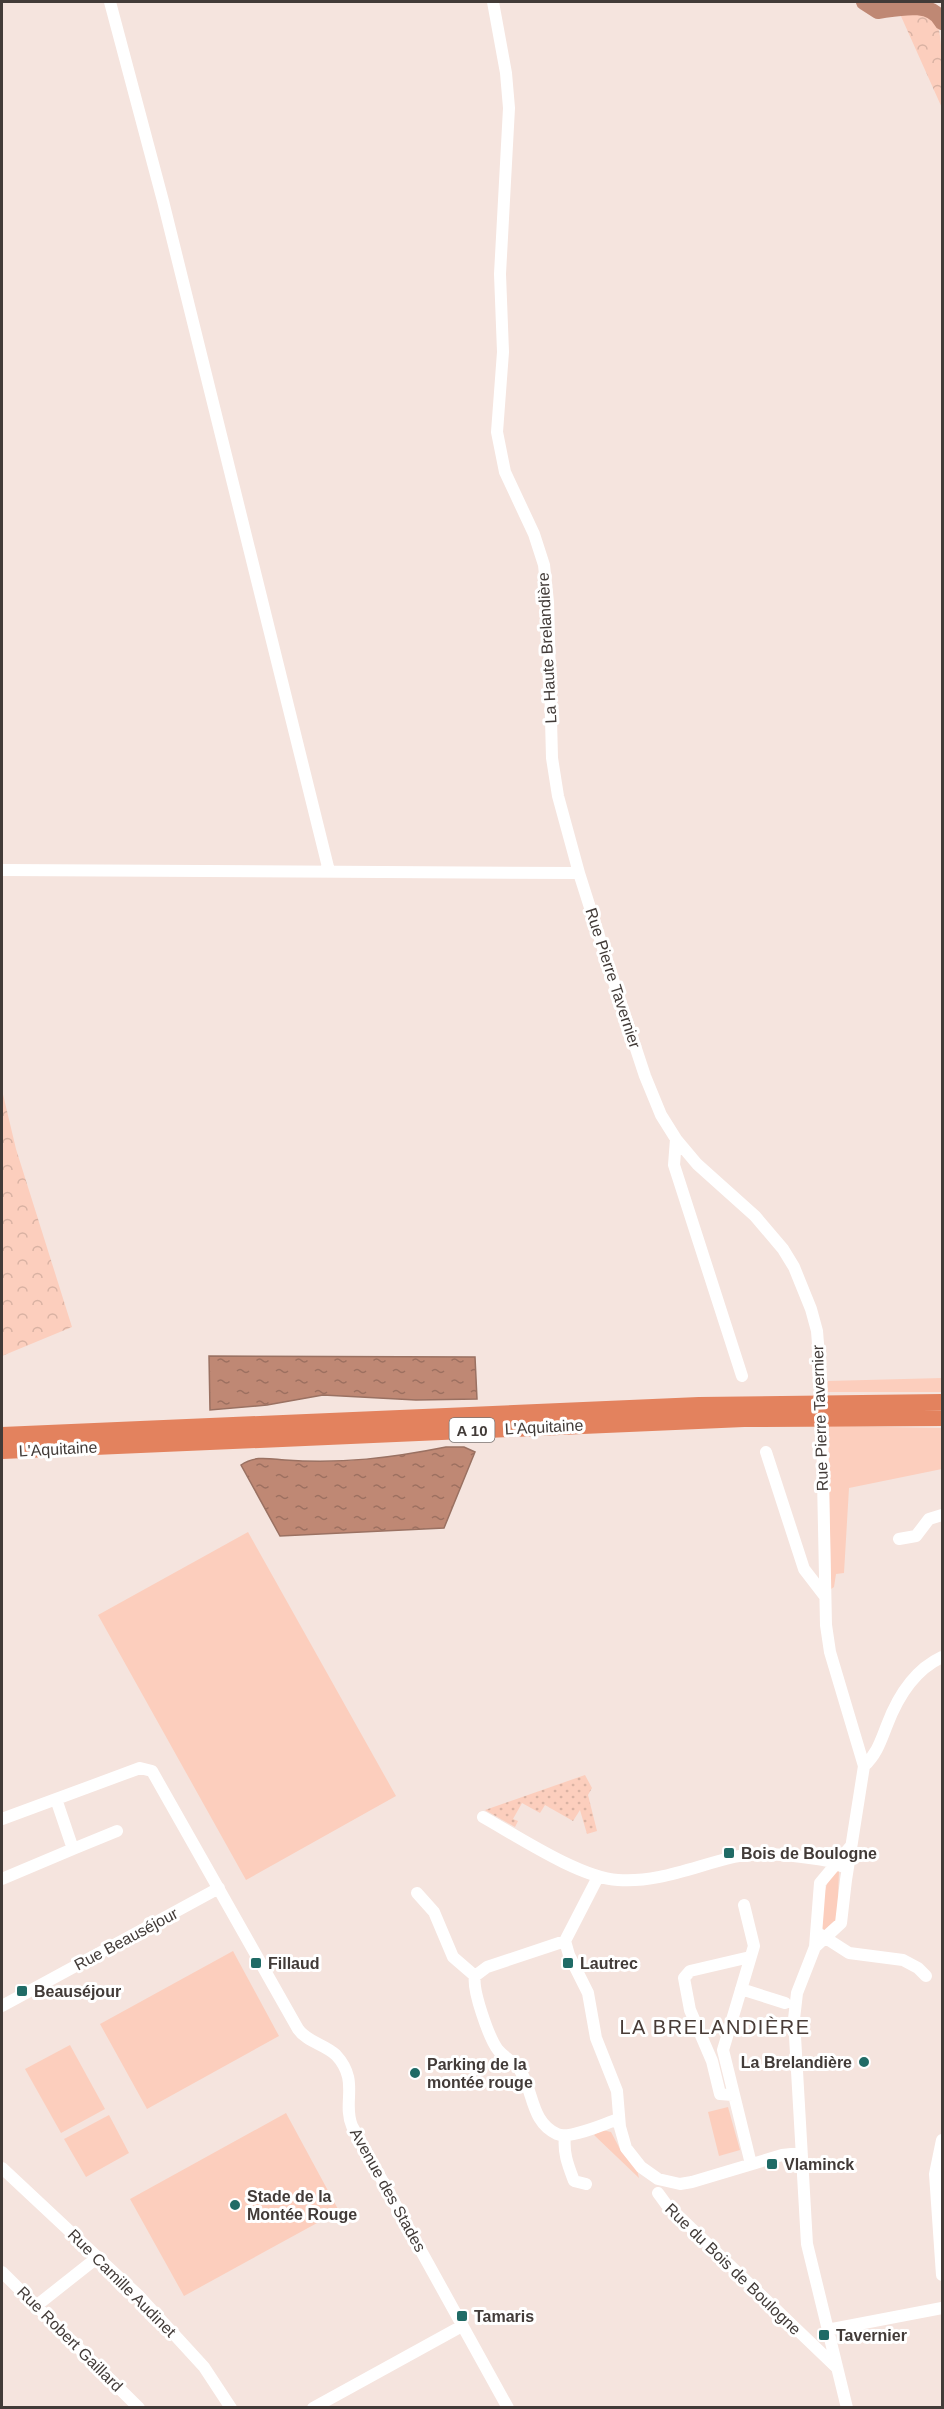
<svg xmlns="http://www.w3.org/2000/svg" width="944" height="2409" viewBox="0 0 944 2409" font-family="Helvetica,sans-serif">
<defs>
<pattern id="forest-crowns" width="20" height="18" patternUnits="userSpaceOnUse" patternTransform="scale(1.5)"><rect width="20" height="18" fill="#fccebd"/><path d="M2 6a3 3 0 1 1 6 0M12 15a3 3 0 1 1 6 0" fill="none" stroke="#d9b2a3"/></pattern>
<pattern id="garden-dots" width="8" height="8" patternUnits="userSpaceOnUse" patternTransform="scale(1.5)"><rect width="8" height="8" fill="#fccebd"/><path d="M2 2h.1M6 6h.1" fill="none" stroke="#d9b2a3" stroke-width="1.8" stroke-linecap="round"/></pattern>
<pattern id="water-ripples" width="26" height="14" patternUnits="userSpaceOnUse" patternTransform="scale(1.5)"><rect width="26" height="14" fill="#bf8874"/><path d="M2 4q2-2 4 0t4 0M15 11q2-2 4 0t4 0" fill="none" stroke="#9d7060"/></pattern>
</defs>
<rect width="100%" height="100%" fill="#f5e4de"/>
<path fill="#fccebd" d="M942,1378V1392H828V1381Z
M828,1426L942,1428V1469L849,1488L844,1573L836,1574L834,1587L831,1589Z
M248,1532L396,1796L246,1880L98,1615Z
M839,1871L837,1919L824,1930L822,1928C824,1911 820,1878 839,1871Z
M233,1951L279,2036L147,2109L100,2024Z
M70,2045L105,2109L61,2133L25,2069Z
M728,2107L740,2150L719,2156L708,2112Z
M286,2113L339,2211L184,2296L130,2199Z
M109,2115L129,2153L86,2177L64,2139Z
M602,2130L611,2132L621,2151L637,2170L639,2178L594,2135Z"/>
<path fill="url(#forest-crowns)" d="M920,11C926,12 933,13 936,19C944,40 942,85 942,108L900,14Z
M2,1090L16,1149L72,1327L2,1356Z"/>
<path fill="url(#garden-dots)" d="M585,1775L592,1788L588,1795L597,1831L587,1834L580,1810L573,1821L545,1805L540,1813L522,1803L513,1819L518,1821L515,1827L485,1810Z"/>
<path fill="url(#water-ripples)" stroke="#9a7162" stroke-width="1.5" d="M209,1356L475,1357L477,1399L416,1400L323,1395L267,1405L210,1410Z
M446,1447H464L475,1452L444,1528L280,1536L241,1465C255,1455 270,1459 285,1460C342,1464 391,1458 446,1447Z"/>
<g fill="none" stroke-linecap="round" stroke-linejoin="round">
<path stroke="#bf8874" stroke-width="16" d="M864,2L878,11C899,8 932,0 942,22"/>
<path stroke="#fff" stroke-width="12" d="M110,2L163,201L329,871
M493,2L506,73L509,108L500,274L503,352L497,432L505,472L534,534L544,565L548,602L552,758L558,796L579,873L606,958L645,1076L661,1115L676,1139L697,1164L755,1216L783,1249L794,1267L811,1309L817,1331L821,1382L826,1625L830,1652L864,1766L846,1880L841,1923L815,1947
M2,870L579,873
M676,1139L674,1165L742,1376
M766,1452L804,1569L824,1595
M899,1539L916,1536L929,1519L942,1515
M864,1766C877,1754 881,1740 887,1725C898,1696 914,1670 942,1657
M483,1817C517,1836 580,1878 618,1880C658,1883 695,1866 734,1857C756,1852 779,1854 802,1857C815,1859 830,1859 841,1866
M2,1819L140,1768L152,1771L298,2029C307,2042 324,2044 336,2055C360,2081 342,2102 352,2126L508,2408
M73,1849L117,1831
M598,1877L565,1941L569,1955L588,1993L596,2038L617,2091L620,2127L626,2148L641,2167L658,2179L680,2184L692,2182L782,2155L801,2153
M2,1879L73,1849L56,1799
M417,1893L434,1912L453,1957L475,1976
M744,1905L754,1946L723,2050L751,2164
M821,1935L849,1953L903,1960L918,1968L926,1976
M565,1941L487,1967L475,1976C472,1990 489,2038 498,2050C505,2058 516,2063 521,2072C534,2093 531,2122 557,2134C570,2140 605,2123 619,2119
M741,1989L785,2003
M2,2006L219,1888
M733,2095L720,2094L712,2061L690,2010L684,1978L690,1971L750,1957
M565,2136C563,2153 568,2165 574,2181L586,2184
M942,2140L935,2174L942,2275
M2,2168L139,2296L204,2367L231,2408
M658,2193L666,2204L836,2367
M2,2272L139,2408
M36,2306L98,2257
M827,2330L942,2308
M313,2408L462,2326
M847,2408L807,2244L794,2019L797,1993L815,1947L820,1883L850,1847"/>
<path stroke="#e3825e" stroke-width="16" d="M2,1435L699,1405L942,1402
M2,1451L744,1419L942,1418"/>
</g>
<g fill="#206b66" stroke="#fff" stroke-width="2">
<rect x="723" y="1847" width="12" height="12" rx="3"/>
<rect x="250" y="1957" width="12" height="12" rx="3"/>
<rect x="562" y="1957" width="12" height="12" rx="3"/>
<rect x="16" y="1985" width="12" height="12" rx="3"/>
<circle cx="864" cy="2062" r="6"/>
<circle cx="415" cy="2073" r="6"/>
<rect x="766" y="2158" width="12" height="12" rx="3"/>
<circle cx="235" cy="2205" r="6"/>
<rect x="456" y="2310" width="12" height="12" rx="3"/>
<rect x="818" y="2329" width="12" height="12" rx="3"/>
</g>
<g text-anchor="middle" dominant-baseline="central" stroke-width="6" stroke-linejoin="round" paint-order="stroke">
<rect fill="#fff" stroke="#7b7674" stroke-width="1.5" x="449.5" y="1418" width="45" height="24" rx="4.5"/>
<g font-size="15" font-weight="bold" fill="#423b38">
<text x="472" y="1430">A 10</text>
</g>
<g font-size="16" fill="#423b38" stroke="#fff">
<text transform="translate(547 648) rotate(-93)">La Haute Brelandière</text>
<text transform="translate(613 978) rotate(72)">Rue Pierre Tavernier</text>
<text transform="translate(820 1418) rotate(-92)">Rue Pierre Tavernier</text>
<text transform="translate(544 1427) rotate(-3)">L'Aquitaine</text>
<text transform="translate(58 1449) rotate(-3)">L'Aquitaine</text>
<text transform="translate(126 1939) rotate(-28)">Rue Beauséjour</text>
<text transform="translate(388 2190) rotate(61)">Avenue des Stades</text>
<text transform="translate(733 2269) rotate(44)">Rue du Bois de Boulogne</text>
<text transform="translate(122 2283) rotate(45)">Rue Camille Audinet</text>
<text transform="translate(70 2339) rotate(45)">Rue Robert Gaillard</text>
</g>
<g font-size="16" font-weight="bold" fill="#423b38" stroke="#fff" text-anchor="start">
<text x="741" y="1853">Bois de Boulogne</text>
<text x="268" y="1963">Fillaud</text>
<text x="580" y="1963">Lautrec</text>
<text x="34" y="1991">Beauséjour</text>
<text x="852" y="2062" text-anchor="end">La Brelandière</text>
<text x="427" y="2064">Parking de la<tspan x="427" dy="18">montée rouge</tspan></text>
<text x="784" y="2164">Vlaminck</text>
<text x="247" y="2196">Stade de la<tspan x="247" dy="18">Montée Rouge</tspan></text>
<text x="474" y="2316">Tamaris</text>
<text x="836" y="2335">Tavernier</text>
</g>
<g font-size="20" letter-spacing="1.5" fill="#493c37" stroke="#fff">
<text x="715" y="2027">LA BRELANDIÈRE</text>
</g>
</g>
<rect width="944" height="2409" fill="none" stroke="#423b38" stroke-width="6"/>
</svg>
